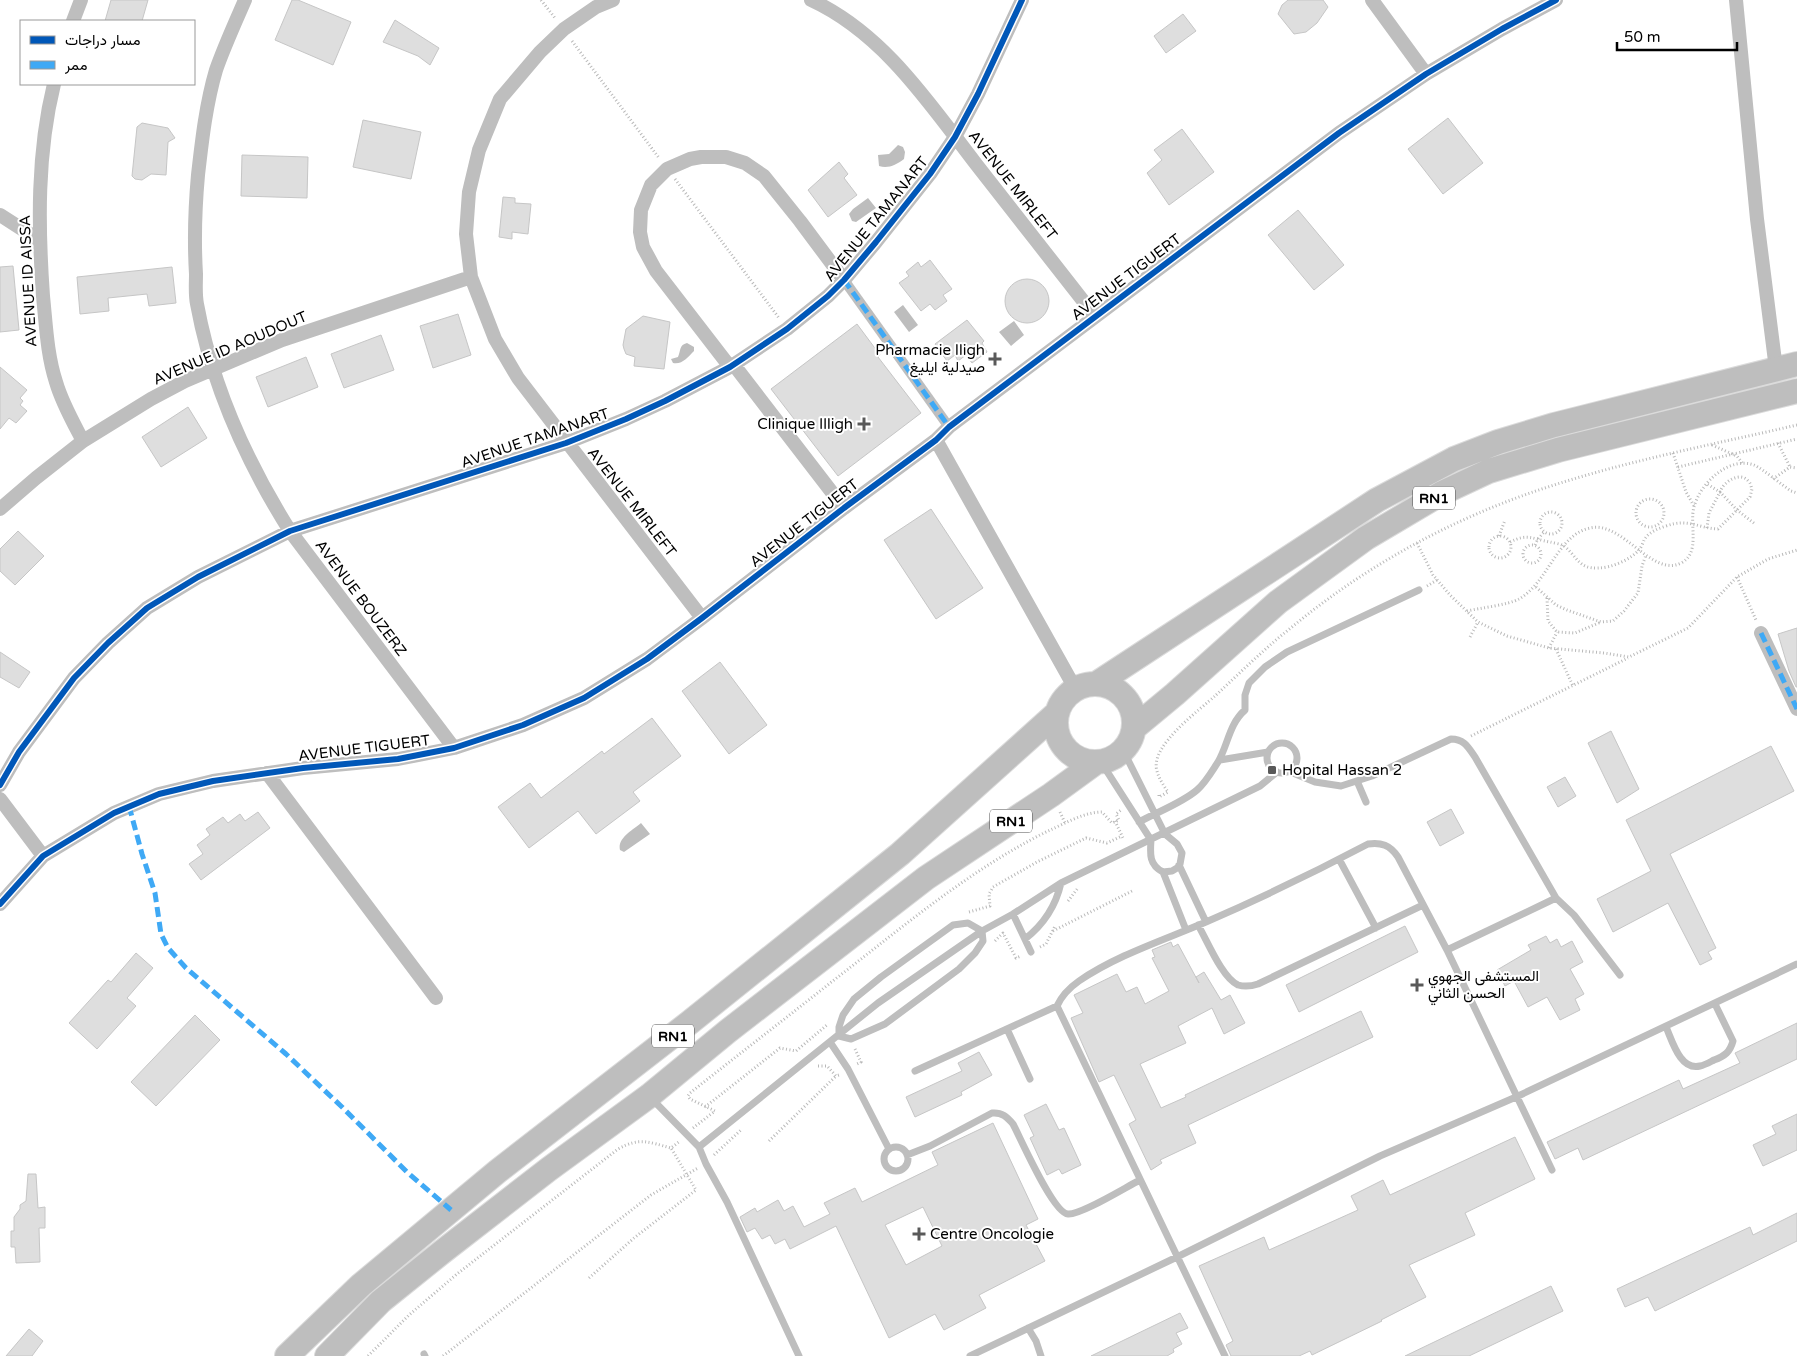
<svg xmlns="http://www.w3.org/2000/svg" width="1797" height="1356" viewBox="0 0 1797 1356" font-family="'Varela Round',Vazirmatn,sans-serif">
<rect width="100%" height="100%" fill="#fff"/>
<path fill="#bdbdbd" d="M898,145L903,147L905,152L904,159C896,165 888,169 879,166L878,155L889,154Z
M868,198L876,208L856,222L852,221L849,214L853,209Z
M903,305L918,325L909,332L894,312Z
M1014,321L1024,335L1011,346L999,332Z
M687,343L694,347V351C688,357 682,365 673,363L671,359L678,357C681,350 679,345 687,343Z
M641,823L650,834L624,852L620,850C617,838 633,830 641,823Z"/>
<path fill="#dedede" stroke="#c6c6c6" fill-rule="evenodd" d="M111,0H148L142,21H105Z
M292,0H298L351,22L333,65L275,40Z
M1288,0H1323L1328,7L1317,23L1306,32L1294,34L1278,14L1282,5Z
M1183,14L1196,31L1166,53L1154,36Z
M395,20L439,48L430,65L418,56L383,42Z
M1448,118L1483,163L1443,194L1408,149Z
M363,120L421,132L411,179L353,167Z
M142,123L168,128L175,138L168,142L166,175L151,174L142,180L135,179L132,176L137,127Z
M1182,129L1214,172L1169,205L1147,173L1162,160L1154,150Z
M242,155L308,157L307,198L241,196Z
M839,162L848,174L844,178L857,195L828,217L808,190Z
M503,197L515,198V203L531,204L528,234L512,232V239L499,237Z
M1298,210L1344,265L1314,290L1268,235Z
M930,260L952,289L943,295L947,301L935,310L930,304L921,311L899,283L909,276L906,272L918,262L921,267Z
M13,266L19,330L0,332V267Z
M172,267L176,303L149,306L147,294L108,298L109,311L80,314L77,277Z
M1005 301a22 22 0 1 1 44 0a22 22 0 1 1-44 0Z
M458,314L471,355L433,368L420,326Z
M643,316L670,322L664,369L634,366L635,357L626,354L624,349L623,345L626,329Z
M967,320L984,341L982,343L987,352L972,363L966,355L958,361L955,355L947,361L935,344Z
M857,324L880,355L878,357L921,413L838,476L771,389Z
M381,335L394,370L344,388L331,354Z
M306,357L318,387L268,407L256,377Z
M0,367L27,390L20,398L23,401L20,405L27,411L16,423L9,418L0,429Z
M188,407L207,438L161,467L142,437Z
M931,509L983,588L936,619L884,540Z
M18,531L44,556L15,585L0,571V549Z
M1797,628V687H1796L1789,671L1778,634Z
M0,652L30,672L19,688L0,677Z
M720,662L767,725L729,754L682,691Z
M652,718L681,756L633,792L640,801L596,834L578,811L529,848L498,807L530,783L541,798L602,751L604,754Z
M1611,731L1639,789L1617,803L1588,743Z
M1771,746L1794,791L1670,854L1716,948L1708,952L1712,959L1700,965L1668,903L1613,932L1597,899L1651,871L1626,820Z
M1565,777L1576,796L1558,807L1547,787Z
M1451,809L1464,833L1440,846L1427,822Z
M258,812L270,828L201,880L189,864L203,854L197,845L210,835L206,829L223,817L228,823L240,814L245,821Z
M1405,926L1418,952L1299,1012L1286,985Z
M1546,936L1550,943L1557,939L1561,947L1572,941L1583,962L1570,969L1584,994L1575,999L1580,1010L1560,1020L1547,997L1528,1007L1514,981L1505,986L1497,970L1531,950L1528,945Z
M1171,942L1173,947L1178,944L1199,983L1196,977L1204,972L1221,1000L1230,995L1245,1023L1224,1034L1212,1008L1178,1026L1186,1043L1140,1064L1161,1108L1186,1097L1185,1095L1361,1011L1373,1037L1188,1125L1196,1143L1160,1160L1162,1163L1151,1170L1129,1124L1136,1120L1114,1075L1099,1082L1071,1018L1083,1013L1074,995L1117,974L1126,992L1137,987L1145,1004L1169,991L1152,958L1155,957L1152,950Z
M136,953L153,968L127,998L136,1006L97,1049L69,1023L108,980L111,982Z
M195,1015L220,1040L156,1106L131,1082Z
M1797,1023V1059L1583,1160L1578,1148L1555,1159L1547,1142L1679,1080L1683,1089L1740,1063L1735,1053Z
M979,1052L992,1075L961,1092L962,1095L915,1117L906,1097L962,1071L958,1063Z
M1046,1104L1059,1130L1064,1128L1081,1165L1062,1174L1059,1169L1047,1175L1030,1138L1034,1136L1024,1115Z
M1797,1114V1150L1763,1166L1753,1145L1776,1134L1772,1126Z
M993,1123L1038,1219L1026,1225L1045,1261L979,1295L986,1308L944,1330L935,1314L889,1338L836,1226L790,1249L785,1239L775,1244L770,1235L762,1239L755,1228L747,1232L740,1217L755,1208L757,1212L778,1200L784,1211L793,1206L804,1227L830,1214L824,1203L855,1188L862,1202L938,1165L932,1152ZM923,1207L942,1246L906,1265L885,1225Z
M1515,1137L1535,1179L1465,1213L1475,1235L1409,1265L1426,1297L1381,1320L1382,1321L1312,1355L1310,1351L1299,1356H1231L1226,1345L1233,1341L1199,1266L1264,1237L1269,1250L1358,1210L1351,1196L1383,1180L1390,1195Z
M28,1174H36L38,1208L45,1207V1228H39L40,1262L16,1263L15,1247H11V1231H14V1217L20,1209V1205L26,1201Z
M1797,1213V1241L1655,1311L1648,1297L1625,1307L1617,1289L1750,1227L1753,1235Z
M1551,1286L1563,1311L1469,1356H1405Z
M1180,1313L1188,1328L1176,1333L1182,1344L1173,1349L1174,1352L1167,1356H1091Z
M29,1329L43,1341L32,1356H6Z"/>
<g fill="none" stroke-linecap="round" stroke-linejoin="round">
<defs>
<path id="trunk" d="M1096,684L1377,500L1454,459L1498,442L1554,425L1797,364
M1056 723a39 39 0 1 1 78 0a39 39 0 1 1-78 0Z
M1134,728L1175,694L1278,602L1366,538L1442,493L1489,471L1558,450L1797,391
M287,1356L361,1285L498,1171L689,1023L900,854L1057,713
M327,1356L381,1301L442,1252L549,1169L649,1096L728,1031L926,878L1051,795L1095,763"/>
</defs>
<use href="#trunk" stroke="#dbdbdb" stroke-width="26"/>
<path stroke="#b9b9b9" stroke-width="3" stroke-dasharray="1 2.5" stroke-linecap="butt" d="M541,0L555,18
M572,41L659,158
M675,179L779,318
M1778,443L1790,467
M1712,445L1737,456L1743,464
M1673,453L1686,492L1694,506
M1678,467L1797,439
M1773,479L1790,467L1797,468
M1636 513a14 14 0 1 1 28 0a14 14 0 1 1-28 0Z
M1540 523a11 11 0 1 1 22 0a11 11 0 1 1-22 0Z
M1707,528L1709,513L1720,492L1737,510L1755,524
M1489 547a11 11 0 1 1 22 0a11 11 0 1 1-22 0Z
M1499,536L1505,520
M1510,542C1528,533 1532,539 1550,542C1554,543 1561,544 1564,546C1577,556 1578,569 1598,568C1611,568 1630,560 1639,550C1641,548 1643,543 1644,540C1649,532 1657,529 1666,526C1689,518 1697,528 1718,529L1750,497L1752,489C1751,487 1751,484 1749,482C1741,470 1723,482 1720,492L1707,484
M1417,543L1433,575L1450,595L1478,622L1507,636L1549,648L1604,653L1629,657L1688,628L1737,577L1768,559L1797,550
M1535,545L1538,539L1544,532
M1523 554a9 9 0 1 1 18 0a9 9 0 1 1-18 0Z
M1737,577L1756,620
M1427,586L1437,580
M1536,587L1556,605L1567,610L1601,622L1613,621L1624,611L1638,593L1642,566L1646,555
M1547,598L1548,621L1557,632L1575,633L1601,622
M1467,611C1480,608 1508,605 1519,599C1548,583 1557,535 1590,528C1622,520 1652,578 1681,563C1701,553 1689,525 1694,507C1700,484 1728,456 1754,465C1763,469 1782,485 1791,491L1797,493
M1470,637L1478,622
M1549,648L1557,632
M1556,649L1573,686
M1471,736L1628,658
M1159,795V797L1168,792C1164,786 1159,779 1157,771C1149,746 1200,710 1216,695C1241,672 1265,648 1292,627C1368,564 1457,516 1551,486C1631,460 1715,444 1797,425
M1060,812L1065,823
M1115,821L1123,838
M1068,901L1078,888
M969,912L990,906L989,894L993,887L1037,862L1086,838L1107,843L1122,836
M1053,931L1134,890
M995,941L1003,933L1016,958L1021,956
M1040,947L1046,944L1055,926
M855,1049L861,1062L857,1064
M818,1066H827L836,1076L839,1075
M705,1107L780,1048L796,1051L828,1024
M693,1128L715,1111L690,1099L688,1096L690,1093C738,1055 786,1018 834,980C903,927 969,870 1048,831C1064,824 1084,812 1102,812L1112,823L1119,820L1116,814L1121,810
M769,1141L836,1076
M714,1155L742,1129
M589,1278L634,1238L696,1190L671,1148
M368,1356L409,1315L457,1274L618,1149C640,1137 648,1142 671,1148L680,1141
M443,1356L651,1195L698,1168"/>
<path stroke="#bebebe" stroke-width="7" d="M1267 758a15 15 0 1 1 30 0a15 15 0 1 1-30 0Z
M1220,760L1268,752
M1101,762L1151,840C1150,854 1149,865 1163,872L1172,871L1177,868L1180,864L1182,853L1177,844L1165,834L1123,750
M1288,771L1315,782L1341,786L1372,776L1451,739C1464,739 1468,747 1475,757L1556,898L1574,915L1620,975
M1357,781L1366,802
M1139,822C1157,812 1182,803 1197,790C1206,782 1212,771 1218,762C1228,745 1229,724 1245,710V695L1249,683L1265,667L1287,652L1419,590
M1339,859L1376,928
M1179,865L1206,922
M1163,872L1186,930
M1013,914L1031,952
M968,923L982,931L983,941L975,953L959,969L885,1024L851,1039L839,1036V1027L843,1015L854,999L881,977L953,925Z
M1198,925C1207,940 1222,978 1238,985C1245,987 1252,986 1258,984L1423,905
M1025,939C1043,925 1056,905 1061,883
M1447,950L1556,898
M1057,1006L1225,1356
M1666,1027C1672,1040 1680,1071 1700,1066C1705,1065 1710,1062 1714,1060C1725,1056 1730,1052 1733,1041L1715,1004
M1007,1029L1030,1079
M830,1042L848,1069L889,1149
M915,1071L1057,1006C1062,995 1069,988 1079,981C1117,955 1164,940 1206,922C1261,898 1315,872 1368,844C1381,842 1390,845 1398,857L1447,950L1552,1170
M651,1098L699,1147L878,1003L982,931L1013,914L1061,883L1260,786L1277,772
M884 1159a12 12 0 1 1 24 0a12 12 0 1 1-24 0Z
M699,1147L706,1164L727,1202L799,1356
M907,1155L930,1146L992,1113C1002,1112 1007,1117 1013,1124C1021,1139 1053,1213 1068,1214C1081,1215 1126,1187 1140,1180
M1028,1328L1036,1341L1041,1356
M424,1354L425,1356
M970,1356L1177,1257L1380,1156L1516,1097L1797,964"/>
<path stroke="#bebebe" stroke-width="10" d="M844,280L949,427"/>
<path stroke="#bebebe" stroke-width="14" d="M245,0C235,23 224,47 216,70C206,104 202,140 198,175C195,208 194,241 196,274C196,284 195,294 197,304C212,386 246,461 290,531L454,748
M613,0L596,7L564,29L540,52L500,99L479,150L469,192L466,234L471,277L495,339L518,378L702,618
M811,0C883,33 929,103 976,164C1016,215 1055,265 1095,316
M1372,0L1426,74
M1736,0L1757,219L1776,369
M73,21L81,0
M54,84C37,153 38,225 43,296C46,325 47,354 56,382C62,403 73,422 83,441
M0,215L39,240
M734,365L844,508
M730,367L656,271L643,247L640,232L641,210L651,185L667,169L690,159L701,157H726L745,163L764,176L800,221L844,280
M936,440L1076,690
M0,509L36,478L83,441L151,399L185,381L282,340L471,277
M1761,633L1797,709
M267,773L436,998
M0,785L19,752L74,678L108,643L147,608L198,577L290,531L566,443L626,419L665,401L730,367L787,329L828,296L844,280L876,242L930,174L955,137L978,94L1022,0
M0,799L43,856
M0,904L43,856L114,813L159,794L213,781L303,768L398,759L454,748L523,725L584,698L647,659L702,618L844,508L936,440L949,427L1339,133L1426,74L1502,29L1556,0"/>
<use href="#trunk" stroke="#bebebe" stroke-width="24"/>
<path stroke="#3fa9f5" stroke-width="5" stroke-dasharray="10 5" stroke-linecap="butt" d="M844,280L949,427
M1761,633L1797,709
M129,806L142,854L155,893L161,934L168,948L186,968L286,1054L342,1107L407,1172L451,1210"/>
<defs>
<path id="cycleway" d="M0,785L19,752L74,678L108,643L147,608L198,577L290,531L566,443L626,419L665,401L730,367L787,329L828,296L844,280L876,242L930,174L955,137L978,94L1022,0
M0,904L43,856L114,813L159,794L213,781L303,768L398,759L454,748L523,725L584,698L647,659L702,618L844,508L936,440L949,427L1339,133L1426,74L1502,29L1556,0"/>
</defs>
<use href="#cycleway" stroke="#fff" stroke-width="9"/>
<use href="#cycleway" stroke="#0057b8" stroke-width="6"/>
</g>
<g fill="#595959" stroke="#fff" stroke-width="2">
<path d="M992.5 351.5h5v5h5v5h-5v5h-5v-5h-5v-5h5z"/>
<path d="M861.5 416.5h5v5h5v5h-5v5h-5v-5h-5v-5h5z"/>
<rect x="1267" y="765" width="10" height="10" rx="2.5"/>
<path d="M1414.5 977.5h5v5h5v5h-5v5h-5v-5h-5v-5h5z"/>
<path d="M916.5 1226.5h5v5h5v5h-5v5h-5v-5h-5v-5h5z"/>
</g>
<g text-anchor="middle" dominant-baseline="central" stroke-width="4" stroke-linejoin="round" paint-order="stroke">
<g fill="#fff" stroke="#4c4c4c" stroke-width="1">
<rect x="1413" y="486.5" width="42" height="23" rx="4"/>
<rect x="990" y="809.5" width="42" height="23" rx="4"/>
<rect x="652" y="1024.5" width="42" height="23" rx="4"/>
</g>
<g font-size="14" font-weight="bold" fill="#000">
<text x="1434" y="498">RN1</text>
<text x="1011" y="821">RN1</text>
<text x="673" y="1036">RN1</text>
</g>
<g font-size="15" fill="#000" stroke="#fff">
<text transform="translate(1013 185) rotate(52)">AVENUE MIRLEFT</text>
<text transform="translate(876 219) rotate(-51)">AVENUE TAMANART</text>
<text transform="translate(1126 277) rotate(-37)">AVENUE TIGUERT</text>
<text transform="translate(28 281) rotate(-93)">AVENUE ID AISSA</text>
<text transform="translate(230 348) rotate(-23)">AVENUE ID AOUDOUT</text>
<text transform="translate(535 438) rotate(-19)">AVENUE TAMANART</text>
<text transform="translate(632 502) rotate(52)">AVENUE MIRLEFT</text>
<text transform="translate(804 523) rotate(-38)">AVENUE TIGUERT</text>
<text transform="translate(361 598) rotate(53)">AVENUE BOUZERZ</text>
<text transform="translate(364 748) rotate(-7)">AVENUE TIGUERT</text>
</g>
<g font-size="15" fill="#000" stroke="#fff" text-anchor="start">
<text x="985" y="350" text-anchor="end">Pharmacie Iligh<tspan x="985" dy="17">صيدلية ايليغ</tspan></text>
<text x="853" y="424" text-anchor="end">Clinique Illigh</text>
<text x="1282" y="770">Hopital Hassan 2</text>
<text x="1428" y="976">المستشفى الجهوي<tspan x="1428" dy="17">الحسن الثاني</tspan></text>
<text x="930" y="1234">Centre Oncologie</text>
</g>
</g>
<rect x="20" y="20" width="175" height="65" fill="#ffffff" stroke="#999999"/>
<rect x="30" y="36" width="25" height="8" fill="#0057b8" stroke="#999999"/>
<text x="65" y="45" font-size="15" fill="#000000">مسار دراجات</text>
<rect x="30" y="61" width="25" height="8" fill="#3fa9f5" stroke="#999999"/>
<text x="65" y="70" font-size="15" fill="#000000">ممر</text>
<path d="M1617 42v8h120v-8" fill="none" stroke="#000000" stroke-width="2.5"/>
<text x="1624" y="42" font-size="15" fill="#000000" stroke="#ffffff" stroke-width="4" paint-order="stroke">50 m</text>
</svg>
